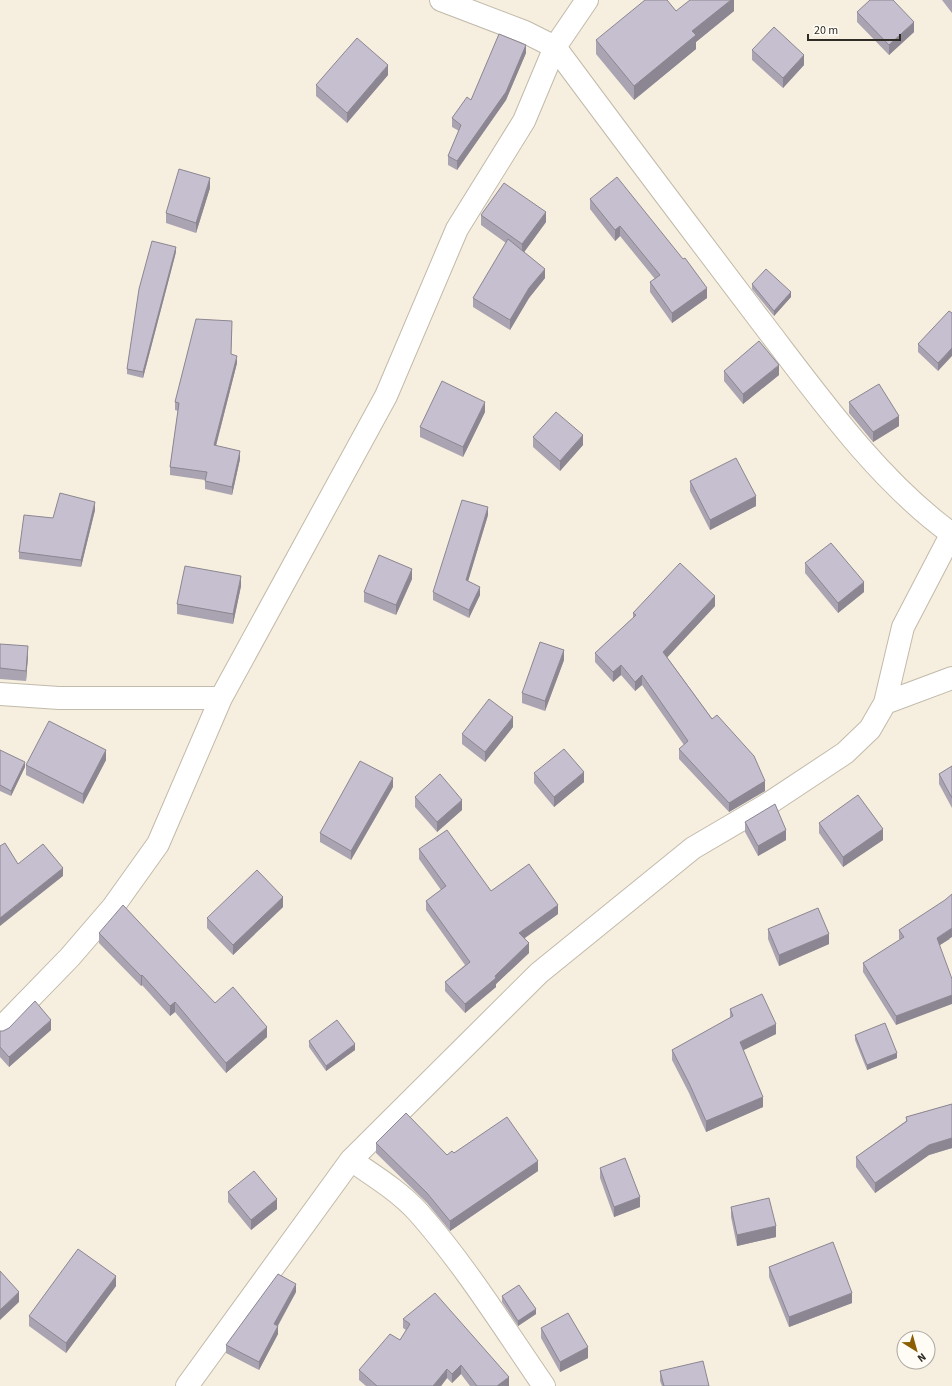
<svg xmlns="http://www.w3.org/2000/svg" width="952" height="1386" viewBox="0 0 952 1386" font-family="'Source Sans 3',sans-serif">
<rect width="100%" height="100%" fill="#f6eede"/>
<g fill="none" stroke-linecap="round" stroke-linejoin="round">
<defs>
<path id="street" d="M441,0L525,32L555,47C623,139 691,229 760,320C816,393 877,480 952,534
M0,694L59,698H221
M885,703L952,678
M0,1029L70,957L113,907L158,844L221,698L386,396L457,229L524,121L555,47L587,0
M351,1160C374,1176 399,1191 418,1212C465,1265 504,1328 544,1386
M187,1386L351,1160L539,973L693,848L768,804L845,753L870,729L885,703L903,627L952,533"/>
</defs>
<use href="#street" stroke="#c2baaa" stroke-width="24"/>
<use href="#street" stroke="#fff" stroke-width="22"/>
</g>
<path fill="#aaa4b2" d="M734,0V11L696,42V49L634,100L596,54V40L676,11Z
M942,0H952V13Z
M857,12L914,32L889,55L857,22Z
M752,50L804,65L783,88L752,60Z
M526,53L506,100L457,170L448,165V156L459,131L452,127V118L471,100Z
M388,75L347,123L316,96V85Z
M210,188L196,233L166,223V213Z
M590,199L707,298L672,323L650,292V282L655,279L620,236L615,241L590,209Z
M481,215L546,222L524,252L545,278L529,298L510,330L473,307V298L506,243L481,225Z
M176,252L143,378L127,374V369Z
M752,284L791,297L774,316L752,289Z
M952,313L938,371L918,352V344Z
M232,329L231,354L237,363L216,446L240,459L232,495L205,489V480L170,475V467L178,411L175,410V402Z
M724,371L779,375L743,404L724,381Z
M849,402L899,426L873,442L849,413Z
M485,412L463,457L420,437V427Z
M533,437L583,445L560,471L533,447Z
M690,481L756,506L710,530L690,491Z
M95,510L81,567L19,559V552L53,518Z
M488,515L468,581L480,595L469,618L433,600V592Z
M805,563L864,592L838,613L805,573Z
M412,579L396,615L364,602V592Z
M241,586L233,624L177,614V604Z
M715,606L667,657L765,791L729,812L679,759V749L684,745L642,685L635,691L621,675L613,682L595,662V653L633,618V613Z
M0,644L28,656L26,681L0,679Z
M564,660L545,711L522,703V693Z
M513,727L485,762L462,744V734Z
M0,750L25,767L11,796L0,791Z
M106,760L83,804L26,775V765Z
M952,766V808L939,784V774Z
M534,773L584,782L554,807L534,783Z
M393,787L351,860L320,842V833Z
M415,797L462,810L437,832L415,807Z
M745,822L786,840L758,856L745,832Z
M819,823L883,840L843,867L819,833Z
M419,849L491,891L558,914L525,938L529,953L496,984V987L465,1013L445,991V982L465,965L426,910V901L441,890L419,859Z
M283,907L233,955L207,928V918Z
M768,929L829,944L779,966L768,939Z
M899,930L950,939L940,945L896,1025L863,972V963L900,940L899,939Z
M99,933L215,1003L267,1037L226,1073L175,1012L170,1016L142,985L141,986L99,943Z
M730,1009L776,1034L743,1050L763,1107L706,1132L689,1093L672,1060V1050L730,1018Z
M9,1028L51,1030L9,1067L0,1057V1031H3Z
M855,1035L897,1058L867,1070L855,1040Z
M309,1041L355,1050L326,1071L309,1047Z
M952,1104V1148L929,1155L875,1193L856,1167V1157L906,1121V1117Z
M376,1143L447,1155L454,1153L538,1171L450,1231L427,1203L376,1153Z
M600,1168L640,1207L614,1217L600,1178Z
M228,1192L277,1209L251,1230L228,1202Z
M731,1207L776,1237L737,1246L731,1217Z
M769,1267L852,1303L789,1327L769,1277Z
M116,1286L66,1353L29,1326V1316Z
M296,1292L278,1326V1334L259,1370L226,1353V1345Z
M502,1296L536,1314L518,1326L502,1302Z
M403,1319L509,1386H470L461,1374L452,1383L447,1378L441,1386H366L359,1380V1370L400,1340L406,1330L403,1328Z
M541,1328L588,1358L560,1372L541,1338Z
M660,1371L709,1386H662L660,1381Z"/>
<path fill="#8b8691" d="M731,0H734V11L696,42V49L634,100V86L692,31Z
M914,22V32L889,55V45Z
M526,45V53L506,100L457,170V161Z
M804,55V65L783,88V78Z
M388,65V75L347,123V113Z
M210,178V188L196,233V223Z
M546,212V222L522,255V244Z
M620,226V236L615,241V230Z
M176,247V252L143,378V372Z
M545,269V278L529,298L510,330V320L529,288Z
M707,288V298L672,323V313Z
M791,292V297L774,316V311Z
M952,348V356L938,371V363Z
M237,356V363L214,453V445Z
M779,365V375L743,404V394Z
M485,402V412L463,457V447Z
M899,416V426L873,442V432Z
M583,435V445L560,471V461Z
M240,451V459L232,495V487Z
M756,496V506L710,530V520Z
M95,502V510L81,567V560Z
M488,507V515L466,588V580Z
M412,569V579L396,615V605Z
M241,576V586L233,624V614Z
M864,582V592L838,613V603Z
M480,587V595L469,618V610Z
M715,596V606L663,662V652Z
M28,646V656L26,681V671Z
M564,650V660L545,711V701Z
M621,665V675L613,682V672Z
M642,675V685L635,691V682Z
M513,717V727L485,762V752Z
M106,750V760L83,804V794Z
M25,762V767L11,796V791Z
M584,772V782L554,807V797Z
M393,778V787L351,860V851Z
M765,781V791L729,812V803Z
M462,800V810L437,832V822Z
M883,829V840L843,867V857Z
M786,830V840L758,856V846Z
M63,868V876L0,926V918Z
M283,897V907L233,955V945Z
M558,905V914L519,942V933Z
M952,928V937L937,947V938Z
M829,934V944L779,966V955Z
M529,943V953L496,984V987L465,1013V1004Z
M142,975V985L141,986V976Z
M952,995V1004L896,1025V1016Z
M175,1002V1012L170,1016V1006Z
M51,1020V1030L9,1067V1057Z
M776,1024V1034L740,1052V1042Z
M267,1027V1037L226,1073V1063Z
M355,1044V1050L326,1071V1066Z
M897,1053V1058L867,1070V1065Z
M763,1097V1107L706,1132V1121Z
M952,1138V1148L929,1155L875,1193V1183L929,1145Z
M538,1161V1171L450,1231V1221Z
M640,1197V1207L614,1217V1207Z
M277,1199V1209L251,1230V1220Z
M776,1226V1237L737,1246V1235Z
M116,1276V1286L66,1353V1343Z
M296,1284V1292L274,1332V1324Z
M19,1292V1302L0,1320V1310Z
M852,1293V1303L789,1327V1317Z
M536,1309V1314L518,1326V1321Z
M278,1326V1334L259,1370V1362Z
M588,1347V1358L560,1372V1362Z
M461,1365V1374L452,1383V1374Z
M447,1369V1378L441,1386H433Z
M509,1377V1386H497Z"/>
<path fill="#c6bfcf" stroke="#8b8691" d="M645,0H667L676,11L690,0H731L692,31L696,35L634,86L596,40Z
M870,0H893L914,22L889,45L857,12Z
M774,27L804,55L783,78L752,50Z
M499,34L526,45L506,92L457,161L448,156L461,125L452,118L467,97L471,100Z
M357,38L388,65L347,113L316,85Z
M179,169L210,178L196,223L166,213Z
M617,177L683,259L685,258L707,288L672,313L650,282L660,275L620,226L615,230L590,199Z
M504,183L546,212L522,244L481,215Z
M508,239L545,269L529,288L510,320L473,298Z
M152,241L176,247L143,372L127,369L139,289Z
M766,269L791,292L774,311L752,284Z
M949,311L952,313V348L938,363L918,344Z
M196,319L232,321L231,354L237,356L214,445L240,451L232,487L205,481L207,472L170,467L179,403L175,402Z
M759,341L779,365L743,394L724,371Z
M442,381L485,402L463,447L420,427Z
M879,384L899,416L873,432L849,402Z
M556,412L583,435L560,461L533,437Z
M736,458L756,496L710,520L690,481Z
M60,493L95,502L81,560L19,552L24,515L53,518Z
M462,500L488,507L466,580L480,587L469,610L433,592Z
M831,543L864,582L838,603L805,563Z
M379,555L412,569L396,605L364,592Z
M680,563L715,596L663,652L712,719L717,715L754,756L765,781L729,803L679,749L688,741L642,675L635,682L621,665L613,672L595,653L636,615L633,613Z
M185,566L241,576L233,614L177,604Z
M540,642L564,650L545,701L522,693Z
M0,644L28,646L26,671L0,668Z
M489,699L513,717L485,752L462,734Z
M49,721L106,750L83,794L26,765Z
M564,749L584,772L554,797L534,773Z
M0,750L25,762L11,791L0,785Z
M360,761L393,778L351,851L320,833Z
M952,766V798L939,774Z
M440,774L462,800L437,822L415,797Z
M858,795L883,829L843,857L819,823Z
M775,804L786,830L758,846L745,822Z
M447,830L491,891L529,864L558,905L519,933L529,943L495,976L496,978L465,1004L445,982L470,962L426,901L446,886L419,849Z
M5,843L18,864L43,844L63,868L0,918V846Z
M257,870L283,897L233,945L207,918Z
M952,894V928L937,938L952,979V995L896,1016L863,963L904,937L899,930L945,900Z
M123,905L215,1003L233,987L267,1027L226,1063L175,1002L170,1006L142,975L141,976L99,933Z
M818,908L829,934L779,955L768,929Z
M762,994L776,1024L740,1042L763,1097L706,1121L689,1083L672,1050L733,1016L730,1009Z
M35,1001L51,1020L9,1057L0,1047V1031H3L9,1028Z
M337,1020L355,1044L326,1066L309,1041Z
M885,1023L897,1053L867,1065L855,1035Z
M952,1104V1138L929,1145L875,1183L856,1157L907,1121L906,1117Z
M406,1113L447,1155L452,1151L454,1153L507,1117L538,1161L450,1221L427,1193L376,1143Z
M625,1158L640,1197L614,1207L600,1168Z
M254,1171L277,1199L251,1220L228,1192Z
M769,1198L776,1226L737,1235L731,1207Z
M833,1242L852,1293L789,1317L769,1267Z
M78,1249L116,1276L66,1343L29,1316Z
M0,1271L19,1292L0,1310Z
M278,1274L296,1284L274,1324L278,1326L259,1362L226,1345Z
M519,1285L536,1309L518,1321L502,1296Z
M435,1293L509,1377L497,1386H477L461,1365L452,1374L447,1369L433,1386H377L359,1370L390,1334L400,1340L410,1324L403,1319Z
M568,1313L588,1347L560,1362L541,1328Z
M703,1361L709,1386H664L660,1371Z"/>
<g transform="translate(916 1350) rotate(143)"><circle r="19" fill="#fffcf5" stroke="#aca8a2"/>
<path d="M0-3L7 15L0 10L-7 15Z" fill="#8b5e01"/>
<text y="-6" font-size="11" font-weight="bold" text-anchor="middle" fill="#2f2b25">N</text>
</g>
<path d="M808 34v6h92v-6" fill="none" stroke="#2f2b25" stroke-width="2"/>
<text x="814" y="34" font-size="12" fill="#2f2b25" stroke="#fffcf5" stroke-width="3" paint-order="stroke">20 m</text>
</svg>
